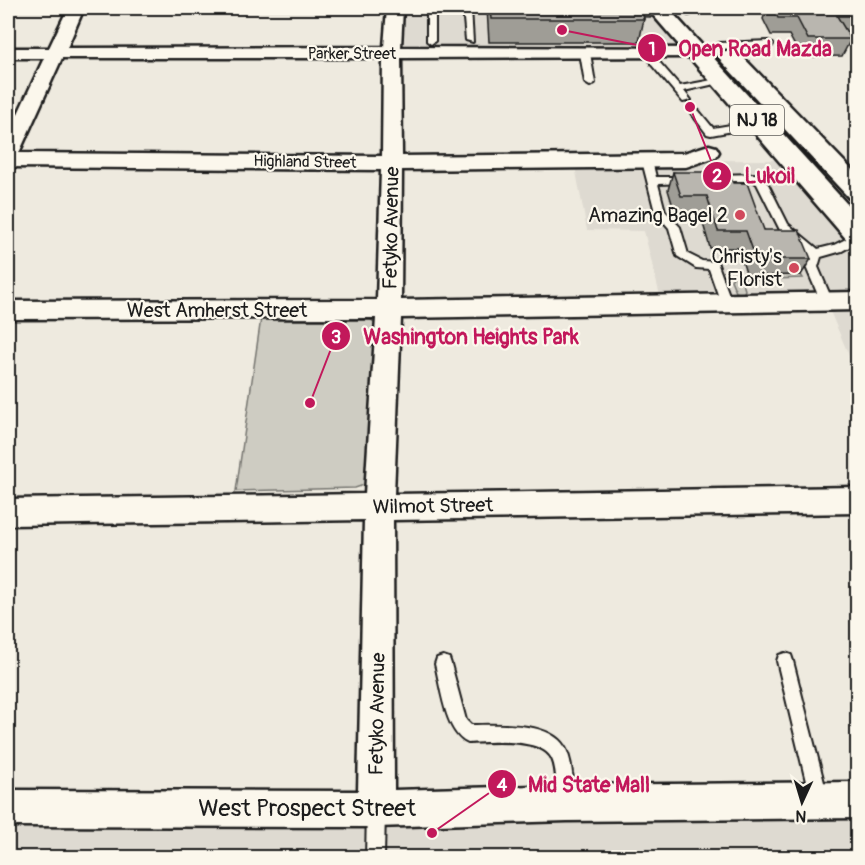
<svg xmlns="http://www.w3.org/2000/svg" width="865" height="865" viewBox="0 0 865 865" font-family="Pangolin,sans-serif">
<rect width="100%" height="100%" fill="#eeeadf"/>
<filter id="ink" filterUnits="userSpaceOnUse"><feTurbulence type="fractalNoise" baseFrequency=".0167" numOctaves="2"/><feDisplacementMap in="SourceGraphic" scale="12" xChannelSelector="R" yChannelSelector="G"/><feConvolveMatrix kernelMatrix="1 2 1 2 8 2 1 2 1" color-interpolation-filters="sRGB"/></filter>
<g filter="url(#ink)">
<path fill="#dedad1" d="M395,8H657L697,52L392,54Z
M792,160L857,233V374L826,302L662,304L644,231L587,230L574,161Z
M857,800V857L8,858V808L376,809Z"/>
<path fill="#ceccc2" stroke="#75746f" stroke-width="1.5" d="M801,275L803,278L742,280L745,290L743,294L736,292L731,280L734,276Z
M366,316L375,323L370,483L355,488L236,491L261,318Z"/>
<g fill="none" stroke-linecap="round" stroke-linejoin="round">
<defs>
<path id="service" d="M427,8H435V41L431,44L427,41Z
M463,8H471L473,42L466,40Z
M699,8H714L688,15L684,12Z
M625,10H662L666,13L662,16L622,15V11Z
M769,41L773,44L772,46L719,49L715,46L719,43Z
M585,50L590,53L595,83L590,86L585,83L580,53Z
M649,51H655L660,63L680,86L723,78L728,81L684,91L691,100L683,102L651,64Z
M696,110L699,111L713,128L760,120L765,123L760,126L711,135L707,134L691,113Z
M647,158L652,161L656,177H687L692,180L687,183L658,184L665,211L680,227L688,254L702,261L717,262L732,303L730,306H722L709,269L696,268L677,256L669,228L655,212L642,161Z
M756,174L768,184L788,224L818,249L834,245L858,233V242L842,251L821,257L818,267L833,302L831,305L827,306L821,302L806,267L810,255L780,230L757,184L753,181H715L710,178L715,175Z
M785,653L791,655L793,661L828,798L825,804L819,807L813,804L810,798L777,661L779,655Z
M443,656L449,658L451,664L466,720L471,725C497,725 548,721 564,746C569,753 571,764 572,773C574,784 578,799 573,809L567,812L561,809C554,794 559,774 552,759C542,737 488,742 468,743C445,733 441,687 435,664L437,658Z
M376,800L382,803L385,809L384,858H366L367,809L370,803Z"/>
<path id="minor" d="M68,8H84L67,48L384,47L387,8H403L401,47L703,48L706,52L703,56L697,57L401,58L402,156L684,153L709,145L716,147L719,152L716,157L686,167L402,170L401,300L858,292V310L401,318L394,494L858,487V513L393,520L394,790L567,785L858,782V818L567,821L376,827L8,826V790L358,791L364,520L8,525V499L365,494L376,318L8,319V301L377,300L381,170L8,167V135L44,58H8V48H49ZM62,58H383L382,156L19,153Z"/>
<path id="trunk" d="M647,8H668L858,216V243L848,241Z
M730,50L738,52L858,176V201L849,198L722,62L719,57L722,52Z"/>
</defs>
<use href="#service" stroke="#1c1c1c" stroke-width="4"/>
<use href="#minor" stroke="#1c1c1c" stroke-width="5"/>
<use href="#trunk" stroke="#1c1c1c" stroke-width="5"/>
<use href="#service" fill="#fbf7ec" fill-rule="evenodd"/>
<use href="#minor" fill="#fbf7ec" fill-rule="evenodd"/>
<use href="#trunk" fill="#fbf7ec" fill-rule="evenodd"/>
</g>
<path fill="#9f9d96" stroke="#1c1c1c" stroke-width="1.5" d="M487,8H641L644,19L639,42H489Z
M767,8H858V29L855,34H848L851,39L842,56L801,57L789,35H771L763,19Z
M673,172L733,183L764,230L811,259L801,275L747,276L738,248H710L700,213H675L668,190Z"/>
<path fill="#b9b6af" stroke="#1c1c1c" stroke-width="1.5" d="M490,8H641L644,19H491Z
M772,8H858V16H837L851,39H808L797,18H778Z
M673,172H729L733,183H747L764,230H799L811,259H756L746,231H718L707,196H681Z"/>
</g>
<g fill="#d1495b" stroke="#fbf7ec" stroke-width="2">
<circle cx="740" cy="215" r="6"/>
<circle cx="794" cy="268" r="6"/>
</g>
<g text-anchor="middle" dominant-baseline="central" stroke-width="4.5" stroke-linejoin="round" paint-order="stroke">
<g font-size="16" fill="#1c1c1c" stroke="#fbf7ec">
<text x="352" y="54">Parker Street</text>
<text transform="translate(305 162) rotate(1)">Highland Street</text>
</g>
<rect fill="#fbf7ec" stroke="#5f5e5a" stroke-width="1.5" x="730" y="105" width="54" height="30" rx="4.5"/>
<g font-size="18" font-weight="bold" fill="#1c1c1c">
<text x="757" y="120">NJ 18</text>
</g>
<g font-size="20" fill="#1c1c1c" stroke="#fbf7ec" text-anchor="end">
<text x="728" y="215">Amazing Bagel 2</text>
<text x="782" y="256">Christy's<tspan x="782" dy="23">Florist</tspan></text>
</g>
<g font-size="20" fill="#1c1c1c" stroke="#fbf7ec">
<text transform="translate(391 228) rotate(-89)">Fetyko Avenue</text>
<text x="217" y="310">West Amherst Street</text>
<text transform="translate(433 506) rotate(-1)">Wilmot Street</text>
<text transform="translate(377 714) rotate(-89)">Fetyko Avenue</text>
</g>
<g font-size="24" fill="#1c1c1c" stroke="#fbf7ec">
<text x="307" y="808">West Prospect Street</text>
</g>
</g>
<path fill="none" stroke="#c2185b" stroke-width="2" d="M562 30L652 48M690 107L717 176M310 403L336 336M432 833L502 784"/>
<g fill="#c2185b" stroke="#fbf7ec" stroke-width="2">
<circle cx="562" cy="30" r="6"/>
<circle cx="690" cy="107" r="6"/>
<circle cx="310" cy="403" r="6"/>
<circle cx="432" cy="833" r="6"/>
<circle cx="652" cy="48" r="15"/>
<circle cx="717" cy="176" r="15"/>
<circle cx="336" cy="336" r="15"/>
<circle cx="502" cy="784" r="15"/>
</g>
<g font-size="18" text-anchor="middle" font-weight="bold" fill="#fff">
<text x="652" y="55">1</text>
<text x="717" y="182">2</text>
<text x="336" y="343">3</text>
<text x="502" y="791">4</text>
</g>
<g font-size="21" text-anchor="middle" font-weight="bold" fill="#c2185b" stroke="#fbf7ec" stroke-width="4.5" stroke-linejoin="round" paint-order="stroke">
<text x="755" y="56">Open Road Mazda</text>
<text x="770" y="183">Lukoil</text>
<text x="471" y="344">Washington Heights Park</text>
<text x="589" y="792">Mid State Mall</text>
</g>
<rect width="865" height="865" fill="none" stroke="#fbf7ec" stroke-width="30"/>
<rect x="15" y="15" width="835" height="835" fill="none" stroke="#1c1c1c" stroke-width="2" filter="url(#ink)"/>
<g transform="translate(802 802) rotate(184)" stroke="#fbf7ec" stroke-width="4.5" paint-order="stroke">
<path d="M0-4.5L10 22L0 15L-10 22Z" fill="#1c1c1c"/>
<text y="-9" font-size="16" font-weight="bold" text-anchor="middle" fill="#1c1c1c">N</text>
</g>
</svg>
